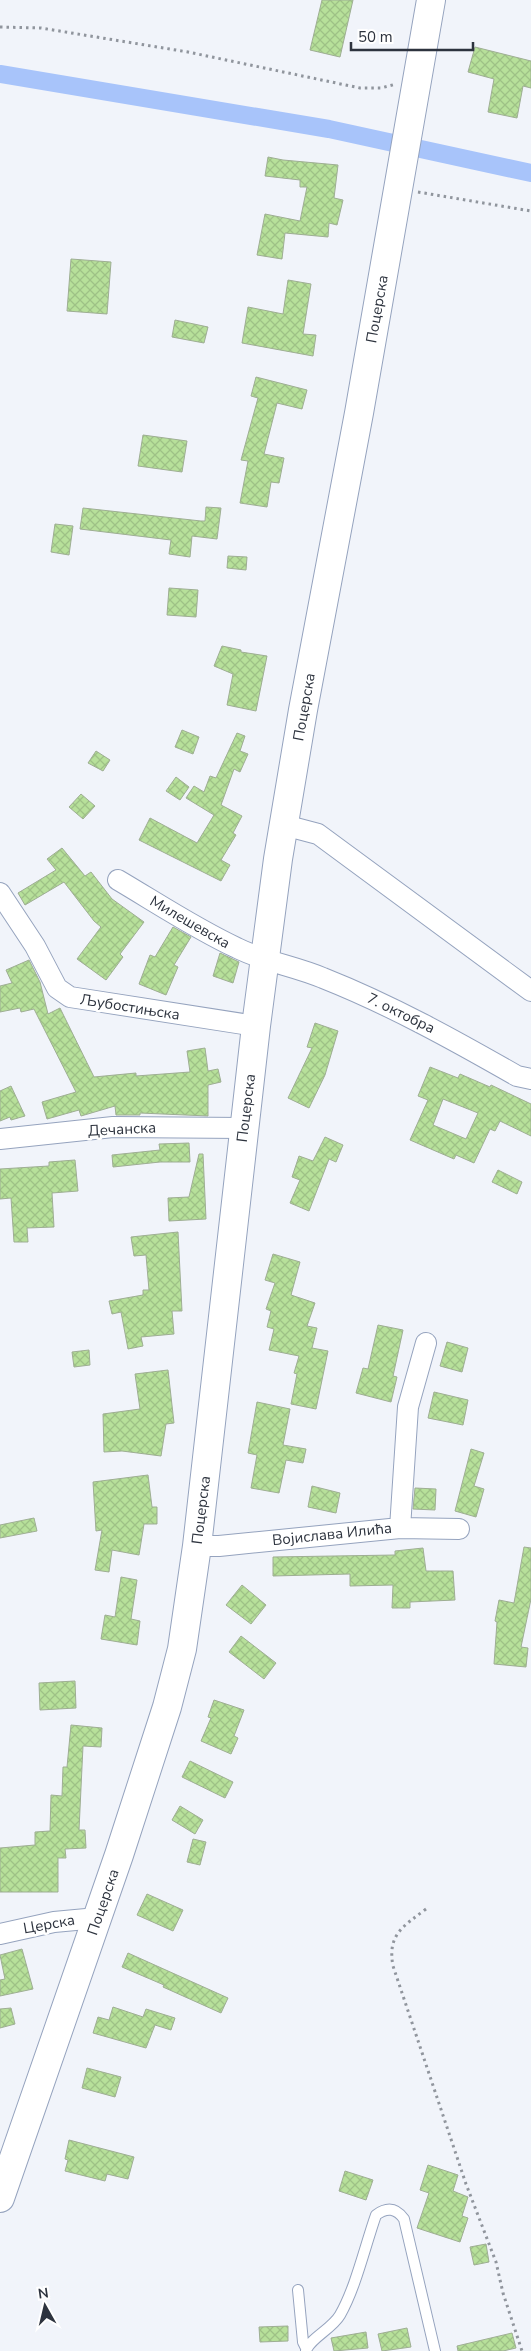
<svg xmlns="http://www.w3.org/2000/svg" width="531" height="2351" viewBox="0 0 531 2351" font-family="'Nunito Sans',sans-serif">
<defs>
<pattern id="building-cross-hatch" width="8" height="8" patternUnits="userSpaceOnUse" patternTransform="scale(1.25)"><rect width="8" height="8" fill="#b7e09a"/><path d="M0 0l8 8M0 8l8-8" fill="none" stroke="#9ec186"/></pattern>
</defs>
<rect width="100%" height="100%" fill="#f1f4fa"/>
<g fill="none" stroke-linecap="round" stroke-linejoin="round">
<path stroke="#a8c4fa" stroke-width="18" d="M0,74L329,129L531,173"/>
</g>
<path fill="url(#building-cross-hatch)" stroke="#9eae93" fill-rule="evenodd" d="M322,0H353L340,57L310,50Z
M475,47L531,61V88L523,86L517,118L488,112L494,79L468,72Z
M268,157L283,160L338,165L334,198L343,200L337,225L329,223L328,237L285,233L282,259L257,255L265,214L300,221L307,187H300V180L265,176Z
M71,259L111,262L107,314L67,311Z
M288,280L311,284L303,334L316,335L313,356L242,343L248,307L283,314Z
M175,320L208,327L204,343L172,337Z
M256,377L307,390L302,409L277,403L264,454L284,458L279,483L271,482L267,507L240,503L248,461L241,460L258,398L251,396Z
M143,435L187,441L182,472L138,466Z
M206,507L221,508L217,539L192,536L190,557L169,554L171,540L80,529L83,508L201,521H205Z
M55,524L73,526L69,555L51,552Z
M228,556L247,557L246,570L227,568Z
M169,588L198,590L196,617L167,615Z
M222,646L241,650V652L267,656L256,711L227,705L233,674L214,666Z
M182,730L199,737L193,754L175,747Z
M237,733L245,736L240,751L248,754L240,772L234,769L221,805L242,816L233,833L236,835L221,860L230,865L221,881L139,840L150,818L197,843L214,815L186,798L194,786L204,792L210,776L216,778Z
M96,751L110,760L103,771L88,763Z
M176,777L189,787L180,800L166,791Z
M81,794L95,806L83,819L69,807Z
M62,848L85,876L91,872L112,899L144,922L120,954L123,957L106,980L77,959L101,927L94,921L64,882L25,905L18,893L56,870L47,859Z
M173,927L191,937L174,965L178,967L166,995L139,984L150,955L155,957Z
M220,953L239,962L233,983L213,976Z
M29,960L40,982L48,1014L60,1008L94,1077L136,1073V1076L190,1072L187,1051L205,1048L208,1071L218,1069L221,1082L208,1085V1116L140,1113V1115H116L115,1106L81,1116L79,1110L47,1119L42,1102L76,1092L34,1009L21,1012L20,1008L0,1012V986L12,983L6,970Z
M315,1023L338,1031L325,1075L309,1108L288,1098L312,1048L307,1047Z
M430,1067L458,1078L460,1074L490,1087L491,1085L531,1104V1136L500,1121L495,1131L490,1129L474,1163L456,1155L454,1159L410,1140L428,1100L418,1096ZM443,1099L478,1113L466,1139L433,1125Z
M11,1086L25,1116L11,1120L10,1117L0,1121V1091Z
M325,1137L343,1145L336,1162L329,1159L309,1211L290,1203L300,1180L292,1177L299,1156L313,1161Z
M189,1143L190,1162H160L113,1167L112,1155L160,1150L159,1144Z
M199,1154H203L206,1219L169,1221L168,1198L189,1197Z
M75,1160L78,1191L52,1193L54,1227L27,1228L28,1242H14L11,1198L0,1199V1169L49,1166V1162Z
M498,1170L522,1182L517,1194L492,1182Z
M178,1232L182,1311H172L174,1334L141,1337L143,1346L128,1349L121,1312L112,1314L109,1301L143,1295V1290H149L146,1255L134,1256L131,1237Z
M273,1254L300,1262L291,1295L315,1303L307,1326L317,1328L312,1348L328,1351L316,1409L291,1404L297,1374L294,1373L299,1356L269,1350L274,1329L267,1327L271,1311L266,1309L275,1283L265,1280Z
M378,1325L403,1330L393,1376L397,1377L391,1402L356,1393L363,1368L368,1369Z
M447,1342L468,1348L462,1372L440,1366Z
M89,1350L90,1365L74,1367L72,1352Z
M168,1370L174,1423L166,1424L161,1456L122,1451L104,1452L103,1414L140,1409L135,1374Z
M434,1392L468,1400L463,1425L428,1418Z
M257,1402L290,1409L283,1445L306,1449L303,1463L286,1460L279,1493L251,1488L257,1455L248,1453Z
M471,1449L484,1453L474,1486L484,1489L476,1517L455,1511Z
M148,1475L152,1507H157V1524H144L139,1555L112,1550L109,1572L95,1570L102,1530L96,1531L93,1482Z
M312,1486L340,1493L336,1513L308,1507Z
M415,1488L436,1489L435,1510L413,1509Z
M34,1518L37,1531L0,1538V1525Z
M524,1547L531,1548V1599L521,1647L528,1648L526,1667L494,1664L497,1622L495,1621L499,1600L514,1603Z
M423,1548L426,1571H453L455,1600L410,1602V1608H392L393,1585L350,1586V1574L273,1576V1557L395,1555V1551Z
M121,1577L137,1580L131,1619L140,1621L137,1645L101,1639L105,1615L115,1617Z
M242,1585L266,1605L251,1624L226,1605Z
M241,1636L276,1663L264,1679L229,1652Z
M75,1681L76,1708L40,1710L39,1683Z
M214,1700L244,1710L234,1736L238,1738L231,1754L201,1741L211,1718L208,1717Z
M71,1725L102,1728L101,1747L83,1746L79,1830H85L86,1848L65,1849L66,1858H58V1892H0V1848L35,1845V1832L50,1831L51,1795L62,1796L63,1767H67Z
M190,1761L233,1782L225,1798L182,1777Z
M180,1806L203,1820L195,1834L172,1820Z
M193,1839L206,1842L200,1865L187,1862Z
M147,1894L183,1910L173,1931L137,1915Z
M22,1949L33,1989L0,1996V1980L5,1979L0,1955Z
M128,1953L228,1998L221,2013L163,1987L164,1985L122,1967Z
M113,2007L143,2017L146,2009L175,2018L171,2030L155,2025L146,2048L93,2033L98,2017L109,2020Z
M11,2008L15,2024L0,2028V2009Z
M87,2068L121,2077L115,2097L82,2088Z
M69,2140L134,2157L128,2179L107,2174L105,2181L65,2171L68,2160L65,2159Z
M428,2165L458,2175L453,2191L468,2197L462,2216L468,2218L460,2242L417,2228L429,2193L420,2190Z
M345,2171L373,2180L366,2200L339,2191Z
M486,2244L489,2262L474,2265L470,2247Z
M288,2326V2341L260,2342L259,2327Z
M407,2328L411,2347L382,2351L378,2334Z
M366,2332L368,2348L334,2351L331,2338Z
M512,2333L516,2348L503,2351H458L457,2346Z"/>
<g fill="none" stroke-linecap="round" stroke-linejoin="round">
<defs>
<path id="lane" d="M298,2290L303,2342L306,2348
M306,2351C309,2339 332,2329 340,2315C356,2287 365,2246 376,2215C387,2207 396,2208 404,2219L435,2351"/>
<path id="street" d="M284,825L318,834L531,991
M118,880C157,903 196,929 237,948C265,962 295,966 323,978C391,1005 454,1040 517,1076L531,1079
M0,893L35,946L57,988L70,997L256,1026
M0,1139L113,1127L244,1128
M400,1528L408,1407L426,1343
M197,1546H219L400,1528L459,1529
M0,1934L54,1922L97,1918"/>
<path id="secondary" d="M0,2198L119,1855L167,1707L182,1649L197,1546L256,1026L278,859L303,710L359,413L431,0"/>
</defs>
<use href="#lane" stroke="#95a3be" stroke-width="12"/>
<use href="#street" stroke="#95a3be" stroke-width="22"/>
<use href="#secondary" stroke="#95a3be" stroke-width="30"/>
<path stroke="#90959d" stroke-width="3" stroke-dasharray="2.5 4" stroke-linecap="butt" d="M0,27L41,28L188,52L360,88H381L396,84
M418,192L531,211
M426,1909C404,1926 387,1934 393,1966L466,2184L496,2262L503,2293L522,2351"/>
<use href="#lane" stroke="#fff" stroke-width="10"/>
<use href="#street" stroke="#fff" stroke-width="20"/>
<use href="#secondary" stroke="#fff" stroke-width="28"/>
</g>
<g text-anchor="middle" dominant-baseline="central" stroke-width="5" stroke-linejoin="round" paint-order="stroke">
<g font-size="15" fill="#2d333e" stroke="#fff">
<text transform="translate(377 309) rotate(-80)">Поцерска</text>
<text transform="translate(304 707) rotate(-80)">Поцерска</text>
<text transform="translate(190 922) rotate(30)">Милешевска</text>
<text transform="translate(130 1007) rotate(9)">Љубостињска</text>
<text transform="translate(401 1013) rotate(26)">7. октобра</text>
<text transform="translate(246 1108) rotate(-83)">Поцерска</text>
<text transform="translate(122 1129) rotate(-3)">Дечанска</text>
<text transform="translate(201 1510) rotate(-83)">Поцерска</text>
<text transform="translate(332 1534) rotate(-6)">Војислава Илића</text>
<text transform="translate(103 1902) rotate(-71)">Поцерска</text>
<text transform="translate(49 1924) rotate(-10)">Церска</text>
</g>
</g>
<g transform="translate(45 2306) rotate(352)" stroke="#ffffff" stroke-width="4" paint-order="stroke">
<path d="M0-4L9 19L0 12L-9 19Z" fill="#2d333e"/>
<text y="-8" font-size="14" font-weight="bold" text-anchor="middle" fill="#2d333e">N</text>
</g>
<path d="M351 42v8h122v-8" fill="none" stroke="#2d333e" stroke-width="2.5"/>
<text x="358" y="42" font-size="15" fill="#2d333e" stroke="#ffffff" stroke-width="4" paint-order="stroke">50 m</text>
</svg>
